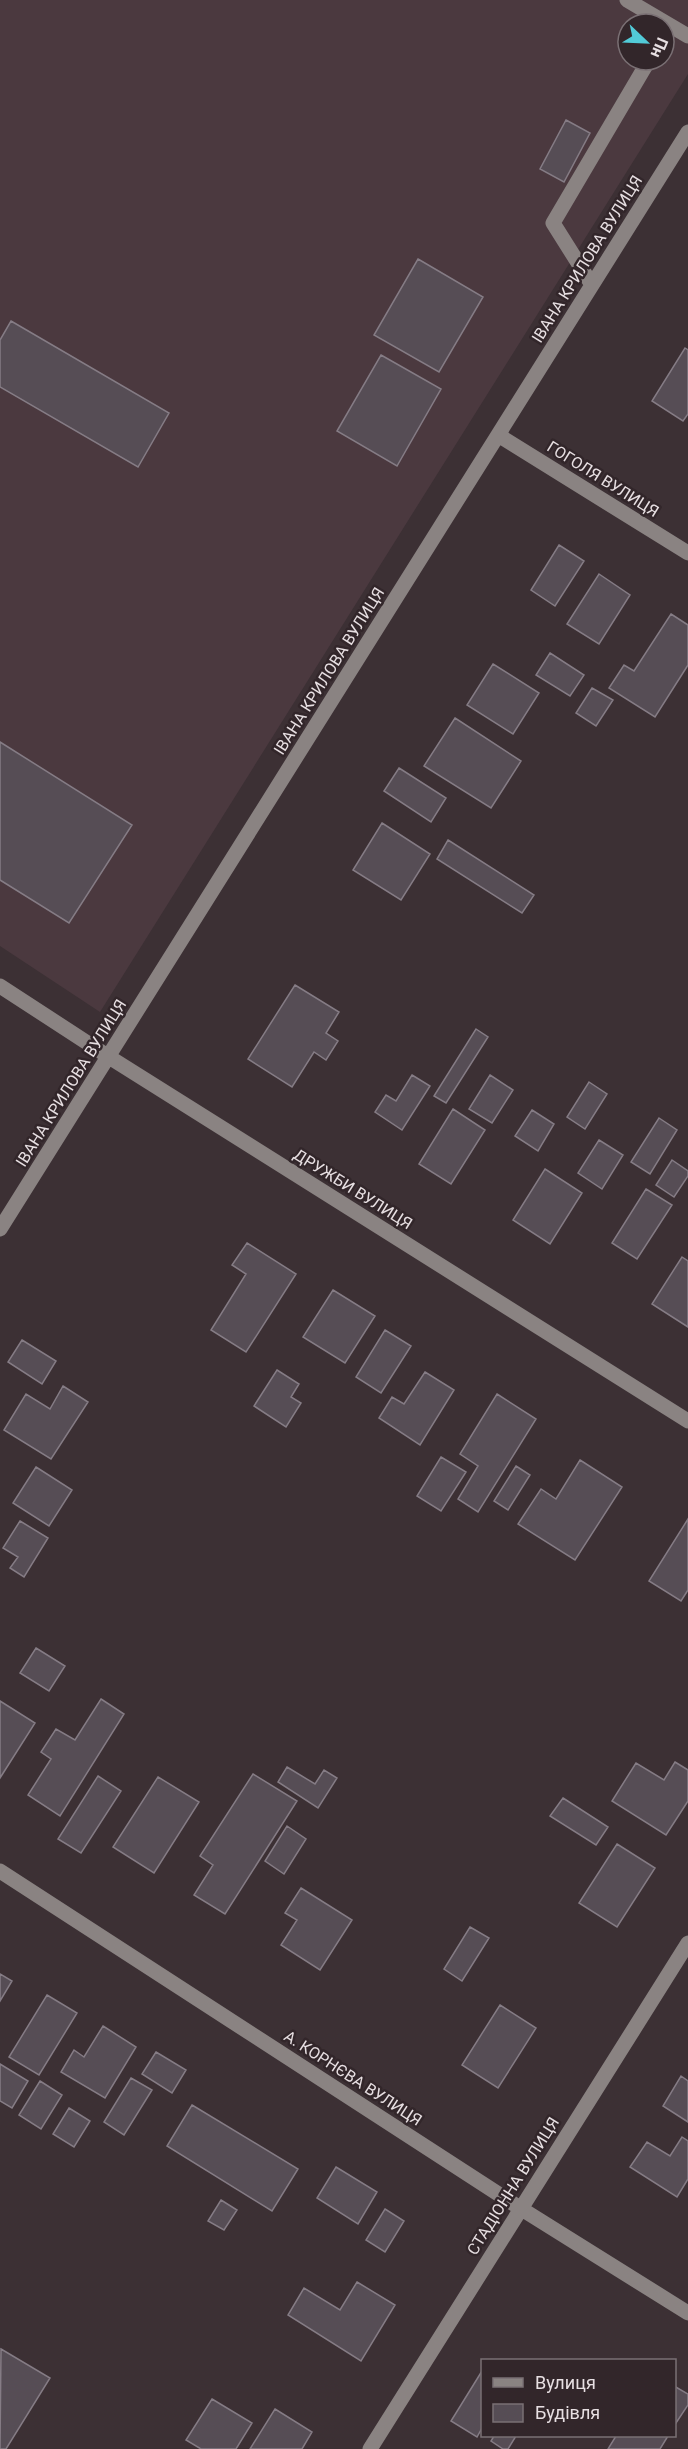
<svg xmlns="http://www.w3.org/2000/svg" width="688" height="2449" viewBox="0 0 688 2449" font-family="Roboto,sans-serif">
<rect width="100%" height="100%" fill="#3c3034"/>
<path fill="#4b393f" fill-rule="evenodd" d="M0,0H688V74L100,1012L0,946ZM628,24H664V60H628Z"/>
<path fill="#564d55" stroke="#857c85" stroke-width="1.5" d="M566,120L590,133L564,182L540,169Z
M418,259L483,297L439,372L374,335Z
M11,321L169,413L138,467L0,387V340Z
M685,348L688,350V414L683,421L652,401Z
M381,355L441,389L397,466L337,431Z
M559,545L584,561L555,606L531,590Z
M599,574L630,595L599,644L567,624Z
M671,614L688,625V665L655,717L609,688L624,665L634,671Z
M550,653L584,675L570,696L536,675Z
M493,664L539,693L513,734L467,705Z
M592,688L613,700L596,726L576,713Z
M455,718L521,761L491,808L424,766Z
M0,742L132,825L69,923L0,880Z
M399,768L446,798L431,822L384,791Z
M382,823L430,854L401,900L353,870Z
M448,840L534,895L522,913L437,859Z
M295,985L339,1012L326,1033L338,1041L326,1060L314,1052L292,1087L248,1059Z
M476,1029L488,1037L446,1103L434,1096Z
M412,1075L430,1086L402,1130L375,1112L386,1095L396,1101Z
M490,1075L513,1090L492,1123L469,1109Z
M589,1082L607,1094L585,1129L567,1117Z
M453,1109L485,1130L451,1184L419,1164Z
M532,1110L554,1124L538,1151L515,1136Z
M659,1118L677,1130L650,1174L631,1162Z
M599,1140L623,1155L602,1189L578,1173Z
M672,1160L688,1171V1176L674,1197L656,1185Z
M545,1169L582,1193L550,1244L513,1220Z
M646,1189L672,1205L637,1259L612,1243Z
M247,1243L296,1274L246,1352L211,1330L246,1274L232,1265Z
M682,1257L688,1261V1327L652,1304Z
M333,1290L375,1316L345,1363L303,1337Z
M385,1330L411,1346L381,1393L356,1377Z
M22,1340L56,1361L42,1384L8,1362Z
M277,1370L299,1384L291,1397L301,1403L286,1427L254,1406Z
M425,1372L454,1390L420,1445L379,1418L392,1397L404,1404Z
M63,1386L88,1402L51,1459L4,1430L26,1394L50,1409Z
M497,1394L536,1419L478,1512L458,1499L478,1466L460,1454Z
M441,1457L466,1472L441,1511L417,1496Z
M580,1460L622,1487L575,1560L518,1524L541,1489L556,1499Z
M516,1466L530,1475L508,1510L494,1501Z
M36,1467L72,1490L49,1526L13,1503Z
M688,1519V1590L681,1601L649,1581Z
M20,1521L48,1538L24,1577L10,1568L18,1557L3,1548Z
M36,1648L65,1666L49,1691L20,1673Z
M101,1699L124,1714L60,1816L28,1795L51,1759L41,1752L56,1729L75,1740Z
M0,1701L35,1723L0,1778Z
M675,1762L688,1770V1801L666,1835L612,1801L636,1763L664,1780Z
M287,1767L315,1784L324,1770L337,1778L318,1808L278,1782Z
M253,1774L297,1801L225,1914L194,1895L213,1865L200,1856Z
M98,1776L121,1791L81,1853L58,1839Z
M158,1777L199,1802L154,1873L113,1847Z
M563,1798L608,1827L596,1845L550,1816Z
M287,1826L306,1839L284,1874L265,1861Z
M617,1844L655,1868L617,1927L579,1903Z
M301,1888L352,1920L320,1970L281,1945L297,1920L285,1913Z
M470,1927L489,1938L462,1981L444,1969Z
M0,1974L12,1981L0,2001Z
M47,1995L77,2013L39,2075L9,2057Z
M500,2005L536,2028L498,2088L462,2065Z
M103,2026L136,2047L105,2098L61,2072L74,2050L84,2057Z
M156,2052L186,2070L172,2093L142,2074Z
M0,2064L28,2081L12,2108L0,2101Z
M681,2076L688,2081V2122L663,2106Z
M131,2078L152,2090L124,2135L104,2122Z
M40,2081L62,2095L41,2129L19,2115Z
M192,2105L298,2169L272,2211L167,2146Z
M69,2108L90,2121L74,2147L53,2134Z
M682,2137L688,2141V2179L677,2197L630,2167L647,2142L670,2156Z
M336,2167L377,2192L358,2224L317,2198Z
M221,2200L237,2210L224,2230L208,2221Z
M385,2209L404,2221L385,2252L366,2240Z
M357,2282L395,2305L361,2361L288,2315L304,2288L340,2310Z
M1,2349L50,2378L6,2449H0Z
M482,2371V2428L477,2437L451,2421Z
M674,2386L688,2394V2405L674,2426Z
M212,2399L252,2423L236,2449H201L186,2440Z
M275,2409L312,2432L302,2449H250Z
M494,2436H516L508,2449H503L491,2441Z
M616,2436H668L660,2449H608Z"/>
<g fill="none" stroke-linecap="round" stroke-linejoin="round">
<path stroke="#8a8382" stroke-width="15" d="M627,0L688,36
M592,285L553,223L649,60
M498,435L688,553
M0,986L109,1057L688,1421
M0,1229L688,132
M0,1871L520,2208L688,2313
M370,2449L688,1943"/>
</g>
<g text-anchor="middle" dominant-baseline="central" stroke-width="5" stroke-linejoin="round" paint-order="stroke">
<g font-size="16" fill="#e7dfe2" stroke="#32262a">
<text transform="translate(587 259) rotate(-58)">ІВАНА КРИЛОВА ВУЛИЦЯ</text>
<text transform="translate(603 479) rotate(32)">ГОГОЛЯ ВУЛИЦЯ</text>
<text transform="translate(329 671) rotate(-58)">ІВАНА КРИЛОВА ВУЛИЦЯ</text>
<text transform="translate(71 1083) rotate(-58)">ІВАНА КРИЛОВА ВУЛИЦЯ</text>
<text transform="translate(353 1189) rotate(32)">ДРУЖБИ ВУЛИЦЯ</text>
<text transform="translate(353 2078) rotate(33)">А. КОРНЄВА ВУЛИЦЯ</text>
<text transform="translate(513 2186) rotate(-58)">СТАДІОННА ВУЛИЦЯ</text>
</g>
</g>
<rect x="481" y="2359" width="195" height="78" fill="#32262a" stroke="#7a7074" stroke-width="1.5"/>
<rect x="493" y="2378" width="30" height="9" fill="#8a8382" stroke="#7a7074" stroke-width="1.5"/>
<text x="535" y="2389" font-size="18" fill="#e7dfe2">Вулиця</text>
<rect x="493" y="2404" width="30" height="18" fill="#564d55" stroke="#7a7074" stroke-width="1.5"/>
<text x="535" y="2419" font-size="18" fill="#e7dfe2">Будівля</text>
<g transform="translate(646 42) rotate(113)"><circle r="28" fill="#32262a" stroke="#7a7074" stroke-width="1.5"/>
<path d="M0-4.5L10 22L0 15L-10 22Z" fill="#52cbd8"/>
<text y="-9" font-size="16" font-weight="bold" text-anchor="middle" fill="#e7dfe2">Пн</text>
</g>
</svg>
